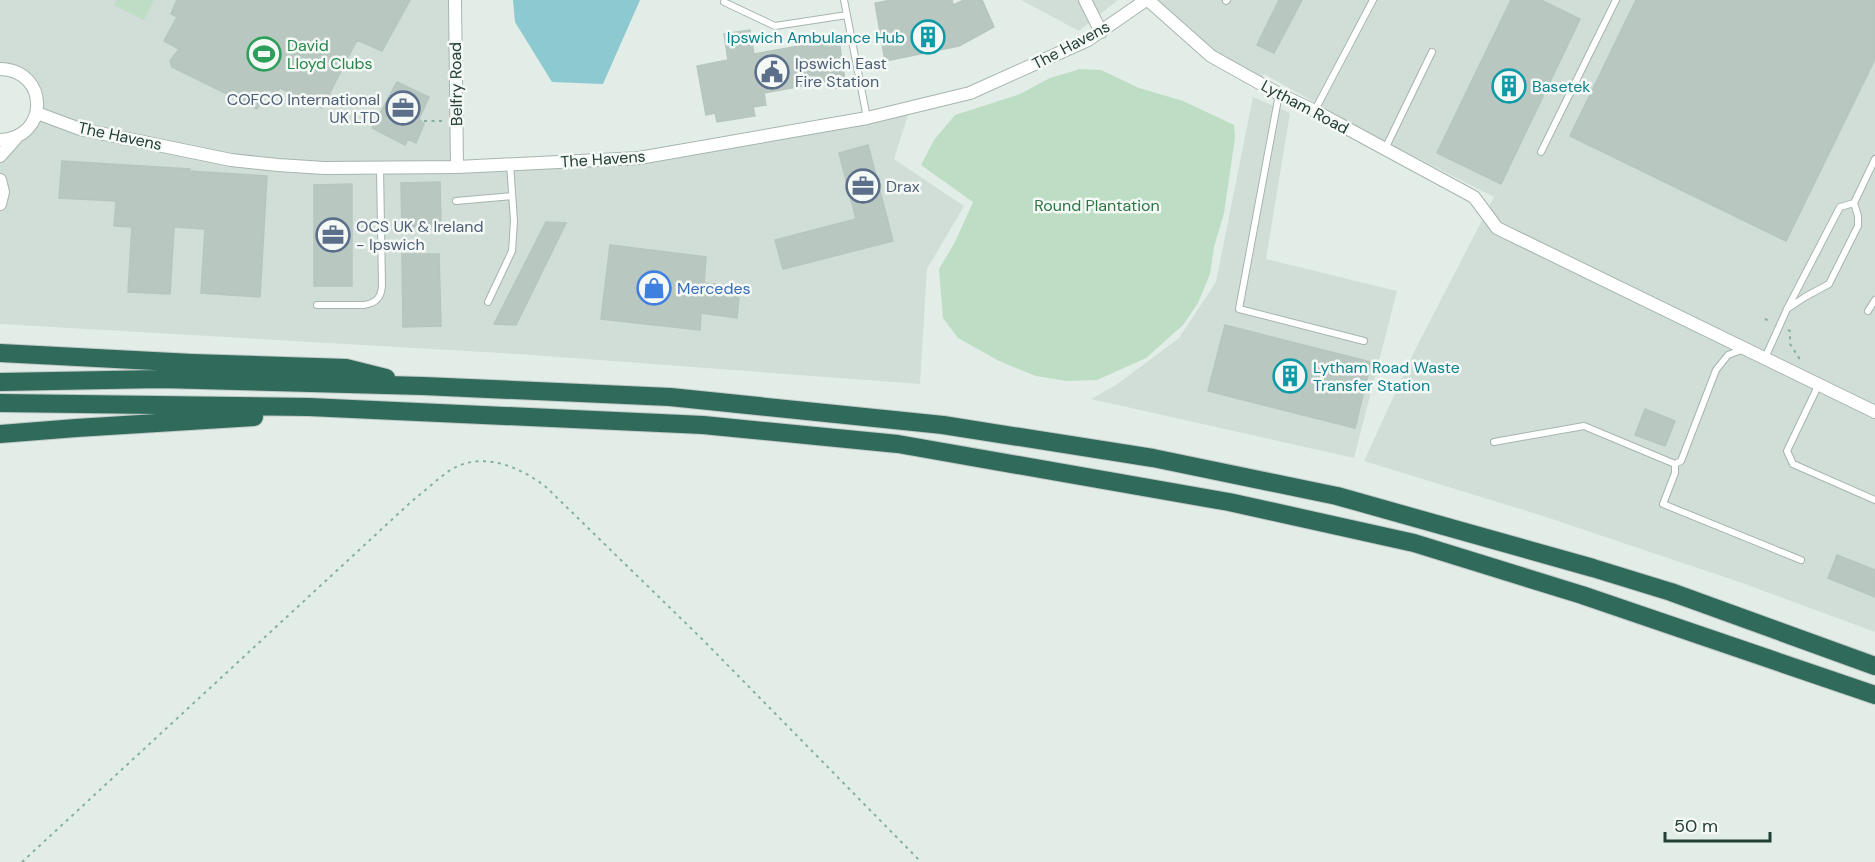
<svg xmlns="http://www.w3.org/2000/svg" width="1875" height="862" viewBox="0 0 1875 862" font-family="'DM Sans',sans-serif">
<rect width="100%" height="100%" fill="#e3ede8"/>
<path fill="#d1ddd7" d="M0,0H455L457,167L639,158L910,109L894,159L964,206L927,269L920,384L518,354L0,324V139L30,130L35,90L0,69Z
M1021,0H1118L1079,31Z
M1148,0H1875V632L1745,584L1543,516L1364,461L1415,350L1494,197L1378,138L1264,74L1258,82L1211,56Z
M1253,97L1290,113L1266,259L1397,291L1354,458L1091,399L1116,385L1179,338L1216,282Z"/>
<path fill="#bdddc4" d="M117,0H154L144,20L114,5Z
M1080,69L1101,70L1139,88L1183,101L1234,125L1235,138L1224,213L1214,247L1210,274L1198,303L1183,325L1146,358L1097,380L1067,381L1036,376L999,361L958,338L943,318L939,269L955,242L973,202L921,165L934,140L955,115L1020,94L1050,78Z"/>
<path fill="#8dc9d0" d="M513,0H640L603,84L552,82L515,22Z"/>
<path fill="#b9c7c1" stroke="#b6c6bf" stroke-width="1.5" d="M177,0H410L382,51L357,40L322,108L280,88L276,94L268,89L257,109L172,67L170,61L179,49L164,41L177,17L171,14Z
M892,0H952L953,5L964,0H982L994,27L959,46L885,61L875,3Z
M1279,0H1302L1274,53L1257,45Z
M1511,0H1541L1580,19L1501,184L1437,153Z
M1636,0H1875V59L1786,241L1570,136Z
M750,30L754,54L828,41L827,36L838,34L846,86L836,88L835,80L764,93L766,105L753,107L755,116L717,122L715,113L706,115L697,66L728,60L724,34Z
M397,82L429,97L419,119L424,124L416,143L408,139L405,145L372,128Z
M868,145L893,241L783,269L775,240L856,219L839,153Z
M62,161L190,169L189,171L267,176L260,297L201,293L205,229L174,227L170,294L128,292L132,227L114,226L116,201L59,198Z
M440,182L441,226L402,227L401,183Z
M352,184V286H314V185Z
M546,222L566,223L516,325L494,324Z
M610,245L706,257L704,283L740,287L737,318L701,313L700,330L601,319Z
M402,254H439L441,326L403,327Z
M1225,325L1371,362L1355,428L1208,391Z
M1645,409L1675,421L1665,446L1635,435Z
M1837,555L1875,570V597L1828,578Z"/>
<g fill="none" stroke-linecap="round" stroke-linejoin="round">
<defs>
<path id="lane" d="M844,0L867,118
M1226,1L1227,0
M724,2L775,26L847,15
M1279,94L1239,309L1364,341
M1315,110L1373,0
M1385,149L1432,52
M1541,152L1616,0
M456,201L512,196
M1854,203L1875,159
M488,302L512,251L514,221L510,164
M317,305H364C376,303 381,298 382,286L380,168
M1868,311L1875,300
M1765,358L1787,309L1840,207L1854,203L1858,216V226L1829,284L1805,297L1787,309
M1819,384L1787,451L1793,464L1875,500
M1494,442L1584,426L1675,464L1681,461L1716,370L1728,355L1744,349
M1675,464V473L1663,504L1801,560"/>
<path id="street" d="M455,0L457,167
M1085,0L1101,32
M1148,0L1211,56L1279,94L1315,111L1474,197L1497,228L1875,412
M0,69C49,70 50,138 0,140
M37,113L80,129L231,160L278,165L324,168L457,167L639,158L867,118L970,93L1088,40L1146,0
M0,156L16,138
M0,180L3,192L0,204"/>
<path id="highway" d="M0,353L192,363L346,368L386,378
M0,382L161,379L423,386L670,397L943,425L1153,458L1337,496L1593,568L1671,592L1875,666
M0,403L309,407L703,425L898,444L1229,502L1414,543L1582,595L1875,695
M0,434L76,428L254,417"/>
</defs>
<use href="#lane" stroke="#a6b5af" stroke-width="8"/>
<use href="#street" stroke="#a6b5af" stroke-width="14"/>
<use href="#highway" stroke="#c1c9c6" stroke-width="20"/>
<path stroke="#84b0a0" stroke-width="2" stroke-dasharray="3 4.5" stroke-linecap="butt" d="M424,121H445
M1765,319L1772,322
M1788,330L1790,331V344L1801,361
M22,862L412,501C425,491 438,478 452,469C484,451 520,467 546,487L702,639L921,862"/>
<use href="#lane" stroke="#fff" stroke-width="6"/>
<use href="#street" stroke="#fff" stroke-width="12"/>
<use href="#highway" stroke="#2f6a5b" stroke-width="18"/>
</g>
<defs>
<symbol id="building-ring" viewBox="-11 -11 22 22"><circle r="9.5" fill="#f4f9f6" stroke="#0f9aa8" stroke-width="1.5"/><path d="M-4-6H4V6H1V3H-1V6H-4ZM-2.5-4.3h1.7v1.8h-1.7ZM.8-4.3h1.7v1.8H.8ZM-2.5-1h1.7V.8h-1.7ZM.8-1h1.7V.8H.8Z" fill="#0f9aa8"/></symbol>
<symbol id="stadium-ring" viewBox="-11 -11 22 22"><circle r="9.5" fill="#f4f9f6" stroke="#2e9e5b" stroke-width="1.5"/><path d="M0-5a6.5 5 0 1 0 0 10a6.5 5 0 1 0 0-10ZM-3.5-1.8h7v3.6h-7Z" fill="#2e9e5b"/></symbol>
<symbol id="civic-ring" viewBox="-11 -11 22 22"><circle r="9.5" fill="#f4f9f6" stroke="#5c6f8a" stroke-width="1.5"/><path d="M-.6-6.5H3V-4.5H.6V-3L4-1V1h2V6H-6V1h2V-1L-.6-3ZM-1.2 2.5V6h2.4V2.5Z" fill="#5c6f8a"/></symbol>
<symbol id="office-ring" viewBox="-11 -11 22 22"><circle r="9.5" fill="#f4f9f6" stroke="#5c6f8a" stroke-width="1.5"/><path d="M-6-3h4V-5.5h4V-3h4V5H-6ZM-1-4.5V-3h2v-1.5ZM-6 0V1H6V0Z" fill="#5c6f8a"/></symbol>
<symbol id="shop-ring" viewBox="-11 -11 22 22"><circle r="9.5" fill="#f4f9f6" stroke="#3f7fe0" stroke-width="1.5"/><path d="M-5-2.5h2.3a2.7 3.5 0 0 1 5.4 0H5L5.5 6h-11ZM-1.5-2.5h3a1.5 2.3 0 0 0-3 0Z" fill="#3f7fe0"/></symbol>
</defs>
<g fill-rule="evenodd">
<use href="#building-ring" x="909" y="18" width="38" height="38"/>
<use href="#stadium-ring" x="245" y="35" width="38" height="38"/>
<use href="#civic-ring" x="753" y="53" width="38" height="38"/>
<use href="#building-ring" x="1490" y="67" width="38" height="38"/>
<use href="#office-ring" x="384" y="89" width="38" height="38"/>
<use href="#office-ring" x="844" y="167" width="38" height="38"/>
<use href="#office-ring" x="314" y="216" width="38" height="38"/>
<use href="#shop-ring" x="635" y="269" width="38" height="38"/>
<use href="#building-ring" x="1271" y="357" width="38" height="38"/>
</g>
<g text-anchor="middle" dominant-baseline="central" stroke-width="5" stroke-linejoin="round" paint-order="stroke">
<g font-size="16" fill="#0d838f" stroke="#f4f9f6" text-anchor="start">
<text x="905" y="37" text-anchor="end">Ipswich Ambulance Hub</text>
<text x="1532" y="86">Basetek</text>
<text x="1313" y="367">Lytham Road Waste<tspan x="1313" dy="18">Transfer Station</tspan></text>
</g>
<g font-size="16" fill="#27864d" stroke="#f4f9f6" text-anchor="start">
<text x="287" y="45">David<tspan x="287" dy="18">Lloyd Clubs</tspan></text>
</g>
<g font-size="16" fill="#233e35" stroke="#f4f9f6">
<text transform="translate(1071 45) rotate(-28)">The Havens</text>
<text transform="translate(456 84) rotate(-91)">Belfry Road</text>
<text transform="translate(1305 107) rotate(28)">Lytham Road</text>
<text transform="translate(120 136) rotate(12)">The Havens</text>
<text transform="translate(603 159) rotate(-4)">The Havens</text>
</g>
<g font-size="16" fill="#4e5e75" stroke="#f4f9f6" text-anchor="start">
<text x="795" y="63">Ipswich East<tspan x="795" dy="18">Fire Station</tspan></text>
<text x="380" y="99" text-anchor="end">COFCO International<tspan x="380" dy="18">UK LTD</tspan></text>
<text x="886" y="186">Drax</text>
<text x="356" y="226">OCS UK &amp; Ireland<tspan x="356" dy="18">- Ipswich</tspan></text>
</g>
<g font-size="16" fill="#2e7445" stroke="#f4f9f6">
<text x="1097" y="205">Round Plantation</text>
</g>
<g font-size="16" fill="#366cbe" stroke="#f4f9f6" text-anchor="start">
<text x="677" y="288">Mercedes</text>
</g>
</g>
<path d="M1665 832v9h105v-9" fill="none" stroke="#233e35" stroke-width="3"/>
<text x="1674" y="832" font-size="18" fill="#233e35" stroke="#f4f9f6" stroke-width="4.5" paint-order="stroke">50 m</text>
</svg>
